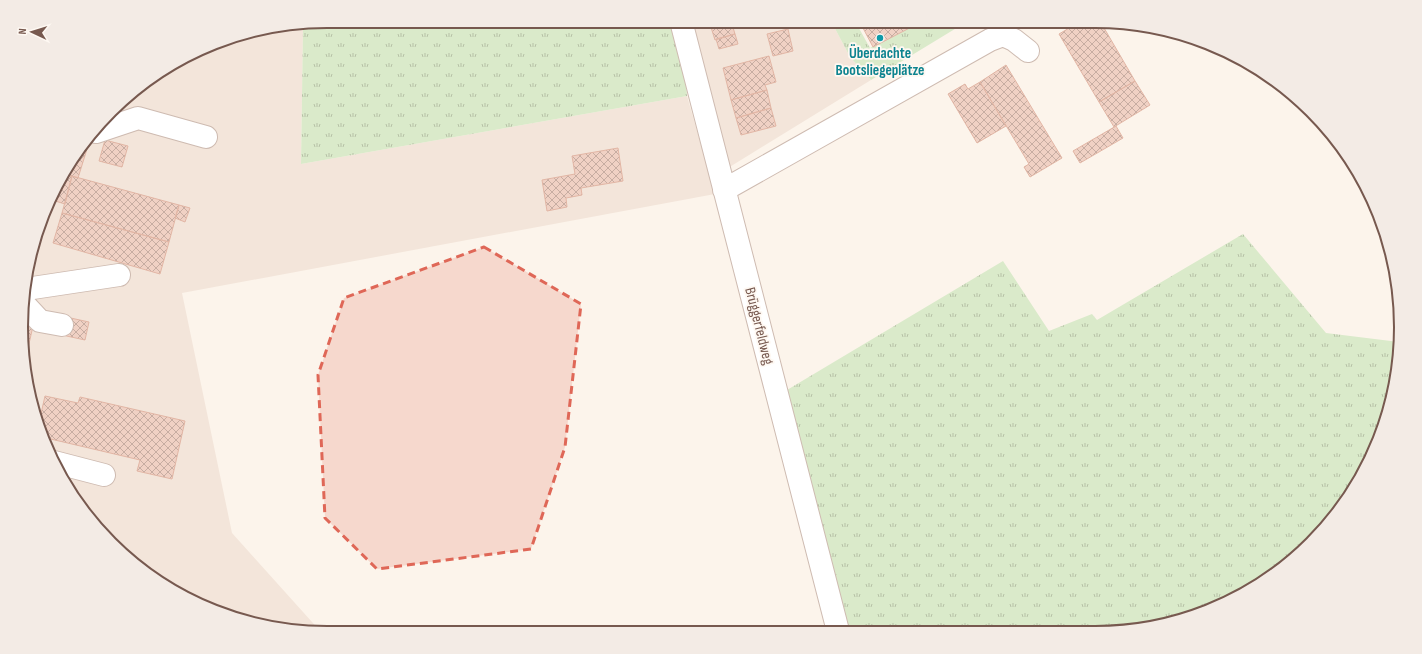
<svg xmlns="http://www.w3.org/2000/svg" width="1422" height="654" viewBox="0 0 1422 654" font-family="'Sofia Sans Condensed',sans-serif">
<defs>
<pattern id="grass-tufts" width="24" height="20" patternUnits="userSpaceOnUse"><rect width="24" height="20" fill="#daeaca"/><path d="M3 7l-1-3M5 7V3M7 7l1-3M15 17l-1-3M17 17v-4M19 17l1-3" fill="none" stroke="#b6c1a6"/></pattern>
<pattern id="building-cross-hatch" width="8" height="8" patternUnits="userSpaceOnUse"><rect width="8" height="8" fill="#f0d1c4"/><path d="M0 0l8 8M0 8l8-8" fill="none" stroke="#c7ada2"/></pattern>
</defs>
<rect width="100%" height="100%" fill="#fcf4eb"/>
<path fill="#f3e5da" d="M689,21H831L850,57L871,80L728,168Z
M303,25L301,164L687,96L715,194L182,293L232,533L321,632L267,627L210,610L125,557L62,480L37,426L24,367L27,268L62,174L125,97L174,62L228,37Z"/>
<path fill="url(#grass-tufts)" d="M327,21H670L686,79L687,96L301,164L303,25Z
M831,21H855L870,48L918,21H968L871,80L850,57Z
M1243,234L1326,333L1399,342L1395,386L1378,444L1338,513L1281,570L1212,610L1135,630L845,631L787,390L1003,261L1049,331L1092,314L1097,320Z"/>
<path fill="url(#building-cross-hatch)" stroke="#e2b6a5" d="M709,21H731L735,34L715,40Z
M877,21H923L873,47L863,28Z
M1081,21H1100L1135,81L1099,102L1059,34Z
M788,29L793,51L773,56L767,34Z
M735,34L738,44L719,49L716,39Z
M769,56L776,82L765,85L767,90L731,100L723,68Z
M1006,65L1062,158L1030,177L1024,167L1029,164L980,82Z
M1135,81L1150,105L1114,127L1099,102Z
M980,82L1006,126L977,143L948,94L965,84L968,89Z
M767,90L771,108L736,118L731,100Z
M771,108L776,126L741,135L736,118Z
M1116,126L1123,138L1080,163L1073,151Z
M105,140L128,146L122,167L99,161Z
M83,148L87,149L78,178L62,174Z
M618,148L623,181L581,188L582,195L566,198L567,207L547,211L542,180L575,174L572,156Z
M62,174L72,176L65,204L52,200Z
M72,176L179,205L169,242L62,213Z
M179,205L190,208L185,222L175,218Z
M62,213L169,242L160,274L53,243Z
M66,317L89,322L85,340L62,335Z
M25,325L33,326L26,357L24,356Z
M26,377L33,379L30,394Z
M45,396L78,403L80,397L185,421L172,479L137,471L140,460L42,437L38,427Z"/>
<g fill="none" stroke-linecap="round" stroke-linejoin="round">
<defs>
<path id="minor" d="M681,21L838,631
M96,132L138,118L206,137
M724,190L990,40L1003,35L1014,40L1028,51
M26,289L119,275
M26,306L40,321L62,325
M54,462L104,475"/>
</defs>
<use href="#minor" stroke="#cebbb1" stroke-width="24"/>
<use href="#minor" stroke="#fff" stroke-width="22"/>
</g>
<path fill="#df6757" fill-opacity="0.2" stroke="#df6757" stroke-width="3" stroke-dasharray="8 5" stroke-linejoin="round" d="M484,247L581,304L565,447L531,549L377,569L325,518L318,375L344,298Z"/>
<circle fill="#0f9aa8" stroke="#fef8f2" stroke-width="1.5" cx="880" cy="38" r="4"/>
<g text-anchor="middle" dominant-baseline="central" stroke-width="3.5" stroke-linejoin="round" paint-order="stroke">
<g font-size="15" font-weight="bold" fill="#0d838f" stroke="#fef8f2">
<text x="880" y="53">Überdachte<tspan x="880" dy="17">Bootsliegeplätze</tspan></text>
</g>
<g font-size="15" fill="#77594f" stroke="#fef8f2">
<text transform="translate(759 326) rotate(76)">Brüggerfeldweg</text>
</g>
</g>
<path d="M0 0H1422V654H0ZM327 28H1095A299 299 0 0 1 1394 327V327A299 299 0 0 1 1095 626H327A299 299 0 0 1 28 327V327A299 299 0 0 1 327 28Z" fill="#f3ebe5" fill-rule="evenodd"/>
<path fill="none" stroke="#77594f" stroke-width="2" d="M327 28H1095A299 299 0 0 1 1394 327V327A299 299 0 0 1 1095 626H327A299 299 0 0 1 28 327V327A299 299 0 0 1 327 28Z"/>
<g transform="translate(32 32) rotate(274)" stroke="#fef8f2" stroke-width="3" paint-order="stroke">
<path d="M0-3L7 15L0 10L-7 15Z" fill="#77594f"/>
<text y="-6" font-size="11" font-weight="bold" text-anchor="middle" fill="#77594f">N</text>
</g>
</svg>
